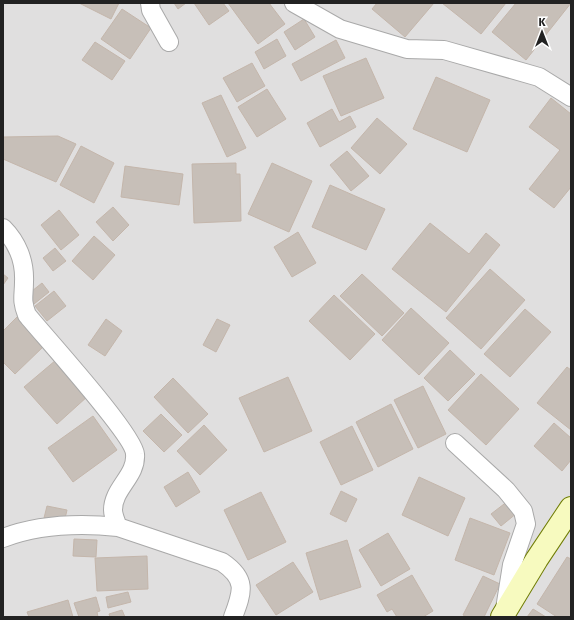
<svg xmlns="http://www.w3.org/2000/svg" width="574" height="620" viewBox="0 0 574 620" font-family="'Fira Sans',sans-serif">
<rect width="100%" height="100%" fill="#f2efe9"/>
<path fill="#e0dfdf" d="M3,3H571V617H3Z"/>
<path fill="#c7bfb8" stroke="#c4b6ab" d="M79,3H119L111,19Z
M174,3H186L178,9Z
M194,3H223L229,11L209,25Z
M228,3H269L285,24L258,44Z
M377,3H434L405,37L372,9Z
M442,3H506L481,34Z
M516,3H571L526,60L492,32Z
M122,9L151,28L130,59L101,39Z
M304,19L315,37L295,50L284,32Z
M277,39L286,56L264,69L255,52Z
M336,40L345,58L301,81L292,64Z
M95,42L125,61L112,80L82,60Z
M366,58L384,98L341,116L323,76Z
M252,63L265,86L237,102L223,78Z
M436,77L490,100L467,152L413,129Z
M267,89L286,119L257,137L238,107Z
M221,95L246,148L227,157L202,103Z
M551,98L571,114V187L554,208L529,189L560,150L529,127Z
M332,109L339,122L350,116L356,127L320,147L307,123Z
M377,118L407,144L380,174L351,148Z
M58,136L76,144L56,182L3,159V137Z
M81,146L114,163L94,203L60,185Z
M347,151L369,176L351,191L330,165Z
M236,163V174H240L241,221L194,223L192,164Z
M272,163L312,181L289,232L248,214Z
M125,166L183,174L179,205L121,197Z
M330,185L385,209L366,250L312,227Z
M113,207L129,225L113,241L96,222Z
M59,210L79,235L61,250L41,225Z
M430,223L469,254L486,233L500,245L446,312L392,269Z
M298,232L316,263L292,277L274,247Z
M94,236L115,255L93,280L72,261Z
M55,248L66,261L53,271L43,258Z
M490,269L525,300L481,349L446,318Z
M3,274L8,278L3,285Z
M362,274L404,313L382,336L340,296Z
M42,283L49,292L34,304L27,295Z
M54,291L66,306L47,321L35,306Z
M334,295L375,334L350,360L309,321Z
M411,308L449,343L419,375L382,340Z
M525,309L551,332L510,377L484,354Z
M17,317L45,345L15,374L3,362V331Z
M106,319L122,331L105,356L88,345Z
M217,319L230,325L216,352L203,345Z
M450,350L475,374L448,401L424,378Z
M56,360L88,396L57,424L24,387Z
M567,367L571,370V430L537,403Z
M481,374L519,409L486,445L448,410Z
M288,377L312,431L264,452L239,398Z
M173,378L208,414L188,433L154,397Z
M423,386L446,434L418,448L394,400Z
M391,404L413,449L378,467L356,422Z
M161,414L182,435L164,452L143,431Z
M93,416L117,450L73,482L48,448Z
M554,423L571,438V460L562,471L534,446Z
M204,425L227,450L200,475L177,451Z
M352,426L373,470L341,485L320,442Z
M188,472L200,492L176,507L164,487Z
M419,477L465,498L448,536L402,515Z
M341,491L357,499L346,522L330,514Z
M261,492L286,542L248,560L224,510Z
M508,501L517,513L501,526L491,514Z
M47,506L67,510L64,523L44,518Z
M470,518L510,533L494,575L455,560Z
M388,533L410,569L381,586L359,550Z
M74,539L97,540L96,557L73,556Z
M347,540L361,587L320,600L306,553Z
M147,556L148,589L97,591L95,558Z
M567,557L571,559V617H557L537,604Z
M293,562L313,592L276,615L256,585Z
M412,575L433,611L423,617H397L392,609L387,612L377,595Z
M483,576L500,584L484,617H467L463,615Z
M128,592L131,602L108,608L106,597Z
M96,597L100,611L97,612L98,617H79L74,603Z
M68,600L73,617H29L27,612Z
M533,609L546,617H527Z
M122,610L125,617H110L109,614Z"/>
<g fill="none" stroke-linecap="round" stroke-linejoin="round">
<defs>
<path id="street" d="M150,3L151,10L169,42
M294,3L340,29L407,49L444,50L539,77L571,97
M3,228C17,242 25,261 24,282C24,296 21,300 27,315C45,337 134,435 135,454C137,476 113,488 113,510C113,515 116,522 118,527L222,562C247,579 243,591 233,617
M455,443L506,490L523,511L526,524L512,565L505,609
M3,538C40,524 79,523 118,527"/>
<path id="secondary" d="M502,617L537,559L571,508"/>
</defs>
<use href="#street" stroke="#a9a9a9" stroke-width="20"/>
<use href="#secondary" stroke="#707d05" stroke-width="24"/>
<use href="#street" stroke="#fff" stroke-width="18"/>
<use href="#secondary" stroke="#f7fabf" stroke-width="22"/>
</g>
<rect width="574" height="620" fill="none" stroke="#222222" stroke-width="8"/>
<g transform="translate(542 32)" stroke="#ffffff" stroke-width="3" paint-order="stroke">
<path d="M0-3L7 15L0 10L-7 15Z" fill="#222222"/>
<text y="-6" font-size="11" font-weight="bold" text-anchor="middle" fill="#222222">K</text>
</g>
</svg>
